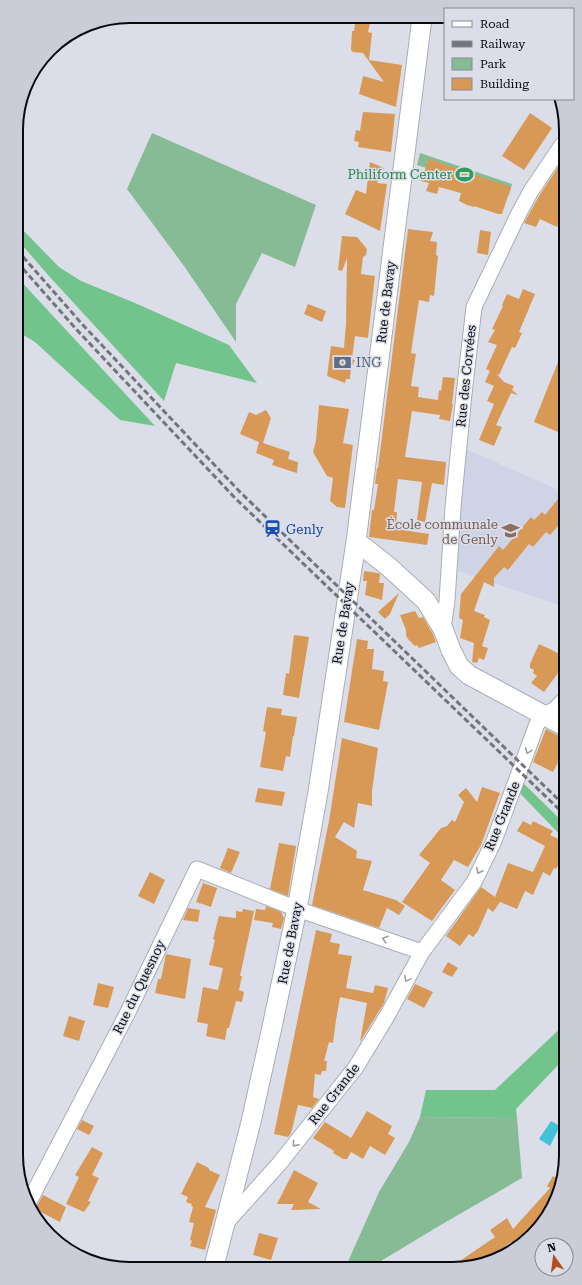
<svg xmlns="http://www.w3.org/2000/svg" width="582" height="1285" viewBox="0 0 582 1285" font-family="'Roboto Serif',serif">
<rect width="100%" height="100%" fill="#dbdee9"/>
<path fill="#ced4e6" d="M466,449L563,492L564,594L559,605L456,570Z"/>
<path fill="#87bb95" d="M152,133L316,205L295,267L262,253L236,304V342L184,266L127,189Z
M420,153L512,184L509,195L417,165Z
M420,1117L517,1118L522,1178L439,1226L381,1261L379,1266H346L379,1192L409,1142Z"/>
<path fill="#73c38c" d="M17,224L59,267L81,281L135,303L229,345L257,383L176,363L164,401L48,275L17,239Z
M17,277L155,426L120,420L35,342L17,331Z
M519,779L565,824V840L515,788Z
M565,1024V1058L516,1109L517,1118L420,1117L426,1090H495Z"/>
<path fill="#43c1d8" d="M551,1121L560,1126L550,1146L539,1139Z"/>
<path fill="#d89956" d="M356,18L371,19L368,32L372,33L369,60L402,65L396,107L359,94L363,76L384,82L363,53L353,52L351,50L352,31H354Z
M363,112L395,114L391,152L358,147L359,142L354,141L356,130L360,131Z
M530,113L552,128L524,170L502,156Z
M429,159L511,187L502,214H498L474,206V207L467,205L459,201L461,193L439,187L437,194L426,191L429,183L421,181Z
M562,161V216L557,227L540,219L536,227L524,223L539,196Z
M370,162L384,168L377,183L387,184L380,231L345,214L356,190L366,194Z
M408,229L433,232L430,241L437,242L436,255L438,256L434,296L430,295L429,302L419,300L411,353L416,354L411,386L419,387L418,397L438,400L439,390L441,391L443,377L455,378L452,404H453L450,421L439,419L440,415L412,411L405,457L446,462L444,485L432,483L425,522L417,520L422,482L398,479L394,512H397L396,529L429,534L427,545L369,537L372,510H374L378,484H375L377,468H378Z
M480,230L491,232L488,255L477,253Z
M342,236L357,237L367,249L366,255L363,257L361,274L375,276L368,338L355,336L352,359L355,360L351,368L350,379H346L345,383L327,376L331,346L344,348L346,323L347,258L342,271L338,270Z
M523,289L535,294L519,332L522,333L515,348L512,347L499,375L496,373L504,382L514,386L512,390L518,395L511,393L496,425L502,427L494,446L479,440L494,404L487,401L494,386L485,382L490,371L486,369L497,345L488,342L495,330L492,329L503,306L502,305L507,294L519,299Z
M308,304L326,311L322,322L304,314Z
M562,352H563V434L534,422Z
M319,405L349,409L343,443L353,445L345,508L337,507L330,501L333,478L327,476L313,452L316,440Z
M266,410L271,418L263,443L290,452L288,459L298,462L297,473L272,465L274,460L256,453L259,442L240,434L249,412L256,415Z
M563,493L564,519L550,535L546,532L533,547L529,544L508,570L504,567L494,578V587L484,582L474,611L485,615L484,617L490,620L482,646L488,648L484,660L479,658L477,663L472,662L474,643L460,638L463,620L459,618L461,594L499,546L503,550L531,517L534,520L542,512L545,515Z
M364,571L378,573L380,574L379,583H384L382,600L365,595L367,581H363Z
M399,593L390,614L385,619L378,612Z
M415,611L419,618L423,617L433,634L436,642L419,648L417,645L415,646L408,639L406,636V630L400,615Z
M294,635L309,637L299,698L283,695L286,673L289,674Z
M357,639L368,641L367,649H374L372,669L384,671L383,681L388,682L379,730L344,722Z
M539,644L554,651L564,657V665L544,692L531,683L537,676L533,673L534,670L530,668V664Z
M267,707L282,709L281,715L297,717L294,736H293L290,757L286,756L283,771L260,767L266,732L263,731Z
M546,729L559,736L564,737V751L553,772L533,762Z
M342,738L378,748L372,791V806L358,803L354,828L344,822L335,837L357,851L356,858L372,861L363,890L396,900L405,906L399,915L387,908L379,928L312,905L329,821Z
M482,787L500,793L481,845L468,867L454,860L441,880L455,890L432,921L402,902L430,863L419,855L441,828L447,826L452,820L455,822L464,802L458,795L466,788L477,802Z
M258,788L285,792L282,806L255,802Z
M523,821L531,825L533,821L553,831L550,835L565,842V865L560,862L556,869L554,868L550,876L543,872L533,895L525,891L517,909L500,902L493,912L488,908L478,931L473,937L469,934L460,946L446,936L481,887L495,897L508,863L533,872L545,846L517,831Z
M279,843L296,846L288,896L270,889Z
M228,848L240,852L231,873L220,868Z
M150,872L165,880L154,904L138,896Z
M203,883L217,888L211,907L196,902Z
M266,906L281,912L284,918L281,929L272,927L273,923L254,920L256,909L265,910Z
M188,908L200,910L198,922L183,920Z
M243,909L254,911L240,976H242L239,990L244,992L242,1002L236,1001L229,1028H227L225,1040L206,1036L208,1024L197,1022L203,987L218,990L223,968L209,965L215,940L213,939L219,916L236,918V911L242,912Z
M316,930L332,934L330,942L340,944L338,954L352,956L346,988L373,993L375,985L388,988L384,1003L360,1042L367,1003L340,997L336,1020L333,1043L329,1042L324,1061H327L326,1071H322L321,1075L315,1074L313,1097L319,1099L312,1108L298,1105L291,1133L288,1137L274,1134Z
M166,954L191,959L185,999L155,993L158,979H161Z
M448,962L458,968L452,977L442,972Z
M98,983L114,987L108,1008L93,1005Z
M415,984L433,992L424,1008L407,999Z
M69,1016L85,1021L79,1041L63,1036Z
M367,1111L392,1126L388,1134L395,1138L385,1155L370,1146L363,1159L351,1152L347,1159H343L333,1153L334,1151L313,1138L325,1122L351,1138Z
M82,1120L94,1126L89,1135L77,1129Z
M92,1147L103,1153L92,1175L99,1178L88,1201L91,1202L84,1212L66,1204L79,1177L75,1175Z
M197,1162L209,1168V1170L220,1175L205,1207L216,1210L205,1250L190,1246L192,1241L190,1240L194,1223L189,1222L193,1207L191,1206L192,1204L186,1202L188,1197L181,1194Z
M294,1170L318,1183L308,1202L321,1209L291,1210L294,1204H277Z
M563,1173L557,1198L547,1215L537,1225L536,1224L519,1242L513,1246L511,1242L491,1256L492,1257L480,1265H454L495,1237L490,1230L507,1218L513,1229L550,1188L547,1186L553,1176L558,1179Z
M43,1195L66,1207L60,1222L35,1209L34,1208L38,1204Z
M259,1233L278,1238L271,1260L253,1255Z"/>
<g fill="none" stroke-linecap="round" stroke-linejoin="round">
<defs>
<path id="minor" d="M443,629L447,601L453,507L464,394L474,307L519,213L531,191L562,145
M30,1200L127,1014L197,869L297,909L422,952
M226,1223L279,1164L356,1067L387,1016L422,952L474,882L494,841L537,724L544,715L555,709L564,700"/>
<path id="major" d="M356,542L365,548L389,567L426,601L443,629L451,650L459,666L469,675L564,726
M214,1266L251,1122L272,1027L297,909L318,792L356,542L422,18"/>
</defs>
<use href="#minor" stroke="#a9adb7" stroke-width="17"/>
<use href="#major" stroke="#a9adb7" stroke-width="21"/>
<use href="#minor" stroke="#fff" stroke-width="15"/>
<use href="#major" stroke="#fff" stroke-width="19"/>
<path stroke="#73757d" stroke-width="3" stroke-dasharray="6 3" stroke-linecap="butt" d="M17,250L82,324L240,492L564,805
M17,262L76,329L235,498L565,815"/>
</g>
<defs><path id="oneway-chevron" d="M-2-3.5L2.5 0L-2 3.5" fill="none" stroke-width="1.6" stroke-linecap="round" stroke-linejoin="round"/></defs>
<g stroke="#9d9d9f">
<use href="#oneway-chevron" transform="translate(528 751) rotate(111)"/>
<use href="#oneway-chevron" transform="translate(479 871) rotate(116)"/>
<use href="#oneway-chevron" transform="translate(385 939) rotate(-161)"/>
<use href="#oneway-chevron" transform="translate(407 979) rotate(118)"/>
<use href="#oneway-chevron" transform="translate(295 1144) rotate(129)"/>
</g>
<defs>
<symbol id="stadium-bare" viewBox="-9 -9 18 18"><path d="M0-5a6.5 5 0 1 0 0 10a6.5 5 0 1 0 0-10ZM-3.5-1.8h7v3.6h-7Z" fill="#2e9e5b" stroke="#dbdee9" stroke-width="2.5" paint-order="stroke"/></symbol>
<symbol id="bank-bare" viewBox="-9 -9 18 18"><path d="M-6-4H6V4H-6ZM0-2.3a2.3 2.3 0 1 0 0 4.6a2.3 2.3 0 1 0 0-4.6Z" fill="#5c6f8a" stroke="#dbdee9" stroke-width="2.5" paint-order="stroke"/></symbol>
<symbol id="station-bare" viewBox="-9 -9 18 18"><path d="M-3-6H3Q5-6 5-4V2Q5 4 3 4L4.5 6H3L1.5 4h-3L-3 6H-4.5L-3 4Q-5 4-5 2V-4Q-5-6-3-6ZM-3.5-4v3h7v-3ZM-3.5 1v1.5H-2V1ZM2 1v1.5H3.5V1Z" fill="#1a4fb4" stroke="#dbdee9" stroke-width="2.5" paint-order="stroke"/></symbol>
<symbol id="school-bare" viewBox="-9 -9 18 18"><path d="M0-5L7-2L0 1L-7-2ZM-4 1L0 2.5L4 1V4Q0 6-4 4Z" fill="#8d6e63" stroke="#dbdee9" stroke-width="2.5" paint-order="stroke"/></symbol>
</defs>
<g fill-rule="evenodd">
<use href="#stadium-bare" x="452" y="162" width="25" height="25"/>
<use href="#bank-bare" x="330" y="350" width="25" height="25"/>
<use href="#station-bare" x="260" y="516" width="25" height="25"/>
<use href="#school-bare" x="498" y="518" width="25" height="25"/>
</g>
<g text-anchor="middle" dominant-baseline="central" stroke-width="3" stroke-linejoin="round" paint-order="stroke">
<g font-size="13" fill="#27864d" stroke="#dbdee9" text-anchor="end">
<text x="452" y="174">Philiform Center</text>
</g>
<g font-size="13" fill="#0a0b0f" stroke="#dbdee9">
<text transform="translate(386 302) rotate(-83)">Rue de Bavay</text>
<text transform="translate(466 376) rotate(-84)">Rue des Corvées</text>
<text transform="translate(343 623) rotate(-81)">Rue de Bavay</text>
<text transform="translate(502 816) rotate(-68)">Rue Grande</text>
<text transform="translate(290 943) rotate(-79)">Rue de Bavay</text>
<text transform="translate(139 987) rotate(-64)">Rue du Quesnoy</text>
<text transform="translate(334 1094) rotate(-52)">Rue Grande</text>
</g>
<g font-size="13" fill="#4e5e75" stroke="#dbdee9" text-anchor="start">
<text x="356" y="362">ING</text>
</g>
<g font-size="13" fill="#785e54" stroke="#dbdee9" text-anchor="end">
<text x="498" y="524">École communale<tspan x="498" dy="15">de Genly</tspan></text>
</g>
<g font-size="13" fill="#164399" stroke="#dbdee9" text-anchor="start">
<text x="286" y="529">Genly</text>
</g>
</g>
<path d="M0 0H582V1285H0ZM130 23H452A107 107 0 0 1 559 130V1155A107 107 0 0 1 452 1262H130A107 107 0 0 1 23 1155V130A107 107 0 0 1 130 23Z" fill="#cacdd8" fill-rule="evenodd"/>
<path fill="none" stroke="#0a0b0f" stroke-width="2" d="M130 23H452A107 107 0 0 1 559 130V1155A107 107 0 0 1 452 1262H130A107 107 0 0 1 23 1155V130A107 107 0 0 1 130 23Z"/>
<rect x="444" y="8" width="130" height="92" fill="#dbdee9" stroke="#878a92"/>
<rect x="452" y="21" width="20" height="6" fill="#ffffff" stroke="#878a92"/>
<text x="480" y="28" font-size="12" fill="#0a0b0f">Road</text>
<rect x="452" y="41" width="20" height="6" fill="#73757d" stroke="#878a92"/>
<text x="480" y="48" font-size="12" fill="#0a0b0f">Railway</text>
<rect x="452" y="58" width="20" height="12" fill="#87bb95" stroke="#878a92"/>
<text x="480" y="68" font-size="12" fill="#0a0b0f">Park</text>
<rect x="452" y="78" width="20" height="12" fill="#d89956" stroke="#878a92"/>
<text x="480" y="88" font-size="12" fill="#0a0b0f">Building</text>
<g transform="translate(554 1257) rotate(346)"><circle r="19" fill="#dbdee9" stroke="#878a92"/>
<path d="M0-3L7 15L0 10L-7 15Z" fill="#b34e1e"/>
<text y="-6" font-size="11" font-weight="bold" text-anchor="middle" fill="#0a0b0f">N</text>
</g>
</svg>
